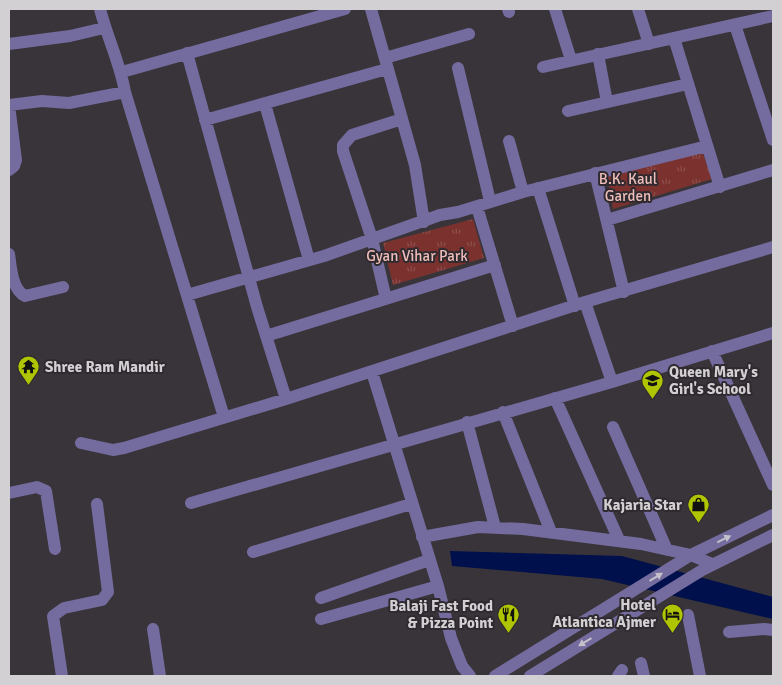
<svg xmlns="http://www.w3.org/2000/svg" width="782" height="685" viewBox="0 0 782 685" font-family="Signika,sans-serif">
<defs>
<pattern id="grass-tufts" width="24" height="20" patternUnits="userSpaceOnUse" patternTransform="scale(1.25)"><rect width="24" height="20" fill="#7b322f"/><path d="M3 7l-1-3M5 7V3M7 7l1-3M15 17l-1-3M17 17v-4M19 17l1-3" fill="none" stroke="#8d4f4c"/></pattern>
</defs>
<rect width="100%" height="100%" fill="#393439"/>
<path fill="url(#grass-tufts)" d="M702,151L712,179L613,209L607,176Z
M473,219L484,258L393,285L383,243Z"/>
<path fill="#00104c" d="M450,551L622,556L773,597V619L602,579L452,566Z"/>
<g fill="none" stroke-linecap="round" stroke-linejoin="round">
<path stroke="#746b9e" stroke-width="12" d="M100,9C107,37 120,63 125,92L224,417
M371,9L415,165L424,222
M508,9L509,12
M555,9L571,60
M638,9L649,44
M735,25L773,140
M674,38L720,187
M9,44L70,36L104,28
M187,53L257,307L286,399
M598,54L607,102
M385,58L469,34
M543,67L773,16
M458,68L490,201
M122,72L345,9
M265,104L309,260
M9,105L42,101L69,103L125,92
M568,111L688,84
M205,120L387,69
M509,141L523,192
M9,170L14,166L16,160L9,105
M595,173L624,292
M538,188L575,306
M477,207L513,326
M607,220L773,170
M9,254C11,267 12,290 25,296L63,287
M187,295L324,256L440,215L458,212L523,192L707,146
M386,299L372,239L343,151V145L352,135L402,119
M585,302L612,382L773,333
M266,336L495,265
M712,351L773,485
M372,372L438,586L451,638L462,666L470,676
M555,398L619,540
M503,412L551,532
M467,422L495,527
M613,427L667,550
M81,443L113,450L124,448L286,399L585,302L773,247
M9,493L37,487L46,491L55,549
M191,503L612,382
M422,537L478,527L523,529L641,544L691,555L712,564
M253,552L411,504
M321,598L429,560
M688,615L700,676
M321,619L438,586
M153,629L160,676
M729,632L764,629L773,630
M641,663L644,676
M62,676L53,616L64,608L102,600L108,592L97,504
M495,676L691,555L773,515
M530,676L704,569L773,535
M618,676L622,670"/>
</g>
<defs><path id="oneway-solid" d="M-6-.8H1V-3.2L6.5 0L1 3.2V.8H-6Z" transform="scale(1.25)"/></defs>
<g fill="#c5c1cb">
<use href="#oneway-solid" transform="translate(724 539) rotate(-26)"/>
<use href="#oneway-solid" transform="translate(656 577) rotate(-31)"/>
<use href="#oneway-solid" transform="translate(585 642) rotate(149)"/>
</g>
<defs>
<symbol id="temple-pin" viewBox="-11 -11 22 30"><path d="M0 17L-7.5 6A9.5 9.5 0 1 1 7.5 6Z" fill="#b0c502" stroke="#2f2a2f"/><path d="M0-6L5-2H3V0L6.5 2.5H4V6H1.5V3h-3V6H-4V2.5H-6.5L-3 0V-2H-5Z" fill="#111"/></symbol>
<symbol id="school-pin" viewBox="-11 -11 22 30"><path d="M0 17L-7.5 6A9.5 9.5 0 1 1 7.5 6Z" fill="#b0c502" stroke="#2f2a2f"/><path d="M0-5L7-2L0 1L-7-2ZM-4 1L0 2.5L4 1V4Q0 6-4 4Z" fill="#111"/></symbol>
<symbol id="shop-pin" viewBox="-11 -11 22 30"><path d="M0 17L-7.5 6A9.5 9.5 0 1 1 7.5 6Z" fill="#b0c502" stroke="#2f2a2f"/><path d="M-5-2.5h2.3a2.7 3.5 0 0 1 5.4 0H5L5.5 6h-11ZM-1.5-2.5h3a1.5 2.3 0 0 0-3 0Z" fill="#111"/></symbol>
<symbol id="hotel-pin" viewBox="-11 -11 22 30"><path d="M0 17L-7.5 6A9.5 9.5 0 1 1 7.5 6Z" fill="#b0c502" stroke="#2f2a2f"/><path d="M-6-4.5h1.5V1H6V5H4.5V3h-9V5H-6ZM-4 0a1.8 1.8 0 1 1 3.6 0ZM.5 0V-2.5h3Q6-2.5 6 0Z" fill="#111"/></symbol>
<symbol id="restaurant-pin" viewBox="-11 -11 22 30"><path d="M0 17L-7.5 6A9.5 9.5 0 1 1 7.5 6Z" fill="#b0c502" stroke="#2f2a2f"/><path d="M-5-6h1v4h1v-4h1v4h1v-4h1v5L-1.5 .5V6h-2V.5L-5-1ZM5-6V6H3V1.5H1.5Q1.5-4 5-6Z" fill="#111"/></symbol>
</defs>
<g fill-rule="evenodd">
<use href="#temple-pin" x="16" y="354" width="25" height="34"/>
<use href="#school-pin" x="640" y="368" width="25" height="34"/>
<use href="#shop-pin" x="686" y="492" width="25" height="34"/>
<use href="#hotel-pin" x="660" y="602" width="25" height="34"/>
<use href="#restaurant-pin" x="496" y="602" width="25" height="34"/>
</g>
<g text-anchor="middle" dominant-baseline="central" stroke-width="4" stroke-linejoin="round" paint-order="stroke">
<g font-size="15" fill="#efbeb9" stroke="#2f2a2f">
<text x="628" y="179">B.K. Kaul<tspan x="628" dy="17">Garden</tspan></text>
<text x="417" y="256">Gyan Vihar Park</text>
</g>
<g font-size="15" font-weight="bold" fill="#d3d0d3" stroke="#2f2a2f" text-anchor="end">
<text x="45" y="367" text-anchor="start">Shree Ram Mandir</text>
<text x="669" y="372" text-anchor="start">Queen Mary's<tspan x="669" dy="17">Girl's School</tspan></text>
<text x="682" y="505">Kajaria Star</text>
<text x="656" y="605">Hotel<tspan x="656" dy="17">Atlantica Ajmer</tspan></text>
<text x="493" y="606">Balaji Fast Food<tspan x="493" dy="17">&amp; Pizza Point</tspan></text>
</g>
</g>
<rect width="782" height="685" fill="none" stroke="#d3d0d3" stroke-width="20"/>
</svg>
